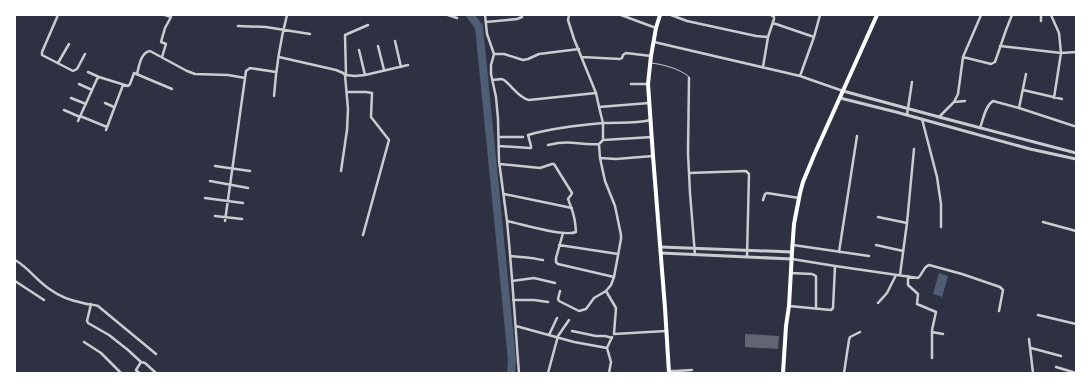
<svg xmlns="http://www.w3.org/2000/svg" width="1091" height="388" viewBox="0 0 1091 388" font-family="Rubik,sans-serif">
<rect width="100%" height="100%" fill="#2d3142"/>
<path fill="#4f5d75" d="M939,273L948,276L942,297L933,294Z"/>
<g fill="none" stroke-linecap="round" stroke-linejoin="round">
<path stroke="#4f5d75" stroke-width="8" d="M470,15L479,27L512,360L511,373"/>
</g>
<path fill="#626471" d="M745,334L779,336L778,349L745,347Z"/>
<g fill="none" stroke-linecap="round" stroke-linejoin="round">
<path stroke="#caccd0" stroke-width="1" d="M651,63C662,64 681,69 689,77"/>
<path stroke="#caccd0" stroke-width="2.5" d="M58,15L42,52V55L73,71L77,69L85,54
M448,15L457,18
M485,15L487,34L494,54L491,65V74L496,97L498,119L499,161L507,221
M621,15L656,28
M671,15L687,21L756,36L768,37
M1051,15L1059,33L1061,53L1054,98
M1041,21V15
M486,22L517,19L522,17
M773,23L814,37
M238,26L266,27L310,34
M395,41L401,67
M654,42L800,76L843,91
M378,46L384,70
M1000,46L1061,53L1076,52
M359,50L365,75
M494,54H504L523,60L528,59L539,54L579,49
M162,57L166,44L161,42L165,28L171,17L165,15
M279,57L336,70L343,73L345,75L348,109L347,130L341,171
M582,57L620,59L622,58L623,55L626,53L651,56
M963,57L991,64L995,62L1006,30L1012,15
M58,63L69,44
M763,67L768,37L774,19V17L771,15
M88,72L99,77L128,86L130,84L134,73L172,89
M137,74C139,66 141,52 150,51L187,71L195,74L228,75L245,78
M346,75L345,35L368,25
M346,75L355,76L365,75L408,65
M800,76L814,37L820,15
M689,78L688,153L690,193L695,255
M492,80L502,79L504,80C512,86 519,98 529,100L596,93
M79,84L92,90
M631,84H648
M1023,90L1062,99
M347,92H366L372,93L371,117L389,140L363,235
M274,96C276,69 280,42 287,15
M71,98L86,104
M954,102L965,101
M105,103L114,107
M599,107L649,103
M1019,108L1026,74
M64,110L80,117
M907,115L912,82
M80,116L107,127
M939,117L954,102L958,94L963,57L981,15
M922,119L937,177L941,204V227
M78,121L97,79L99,77
M980,128C983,120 985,106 993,101L1019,108L1074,126
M106,130L123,85
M499,137H523
M603,140L652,137
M548,145C557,143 566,142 575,143C584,144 591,145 599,144
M499,146L530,148H531V146L528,135C552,128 579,125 604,123C619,122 635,124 650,120
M600,158L616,159L653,156
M500,164L540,168L552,164H554L572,193L571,195L568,199C573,212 575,217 576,232C564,237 522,224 507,221C512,271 515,322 519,373
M215,166L250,171
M689,173L746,171L749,174L747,257
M210,181L248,188
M504,194L572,208
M205,198L243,203
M763,200L765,194L767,193L799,198
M215,216L242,219
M878,217L907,223
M225,221L246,71L250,68L276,72
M1043,222L1076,231
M563,233L556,258V262L558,264L614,277
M559,245L618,254
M793,245L869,256
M876,245L903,251
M839,252L857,136
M511,256C517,257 524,257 531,258C535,258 538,260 543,260
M792,259L835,266L918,278C923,274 923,267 929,265L962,274L1000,287L1003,290L999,311
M15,260C29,268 38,282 51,290C59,296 73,301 83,303C88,305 93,304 98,306L156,354
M791,273L812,274L816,276V309
M900,275L907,223L914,149
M908,276V285L918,294L917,304L936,312L932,330V358
M15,281L44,300
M512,281L534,278L555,283
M560,291L558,299L559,301L579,311L586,309L594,298L606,291L611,285L614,277L621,239V235L615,206L605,181L600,158L599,144L603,140V123L599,107L596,93L574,39L568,20L569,15
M606,291L616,308L614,334
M513,300H534L548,302
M878,303L887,293L896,275
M91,304L87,321L88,323L109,335L128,350L141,362L145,363L156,373
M789,306L831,310L833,308L835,266
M1038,315L1076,324
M516,326L574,342L607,348
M572,331L596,336H605L612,338
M932,332L943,334
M614,334L666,331
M549,335L557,318
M1029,339L1033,373
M84,342L101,353L121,373
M607,348L611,362L609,373
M607,348L612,337
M1031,348L1061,356
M1056,367L1076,373
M669,371H676L692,370
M139,373L136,370L141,362
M548,373L558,336L569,320
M844,373L849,340L850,337L860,332"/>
<path stroke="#caccd0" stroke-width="3" d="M843,91L939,117L1076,153
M840,98L896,112L1030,149L1076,159
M661,247L792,252
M661,253L792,259"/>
<path stroke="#fff" stroke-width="4" d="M660,15L656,28L651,56L648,84L653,156L665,308L669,373
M783,373L786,326L789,306L792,252L794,224L800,193L803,182L815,153L877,15"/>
</g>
<rect width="1091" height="388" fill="none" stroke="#ffffff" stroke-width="32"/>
</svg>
